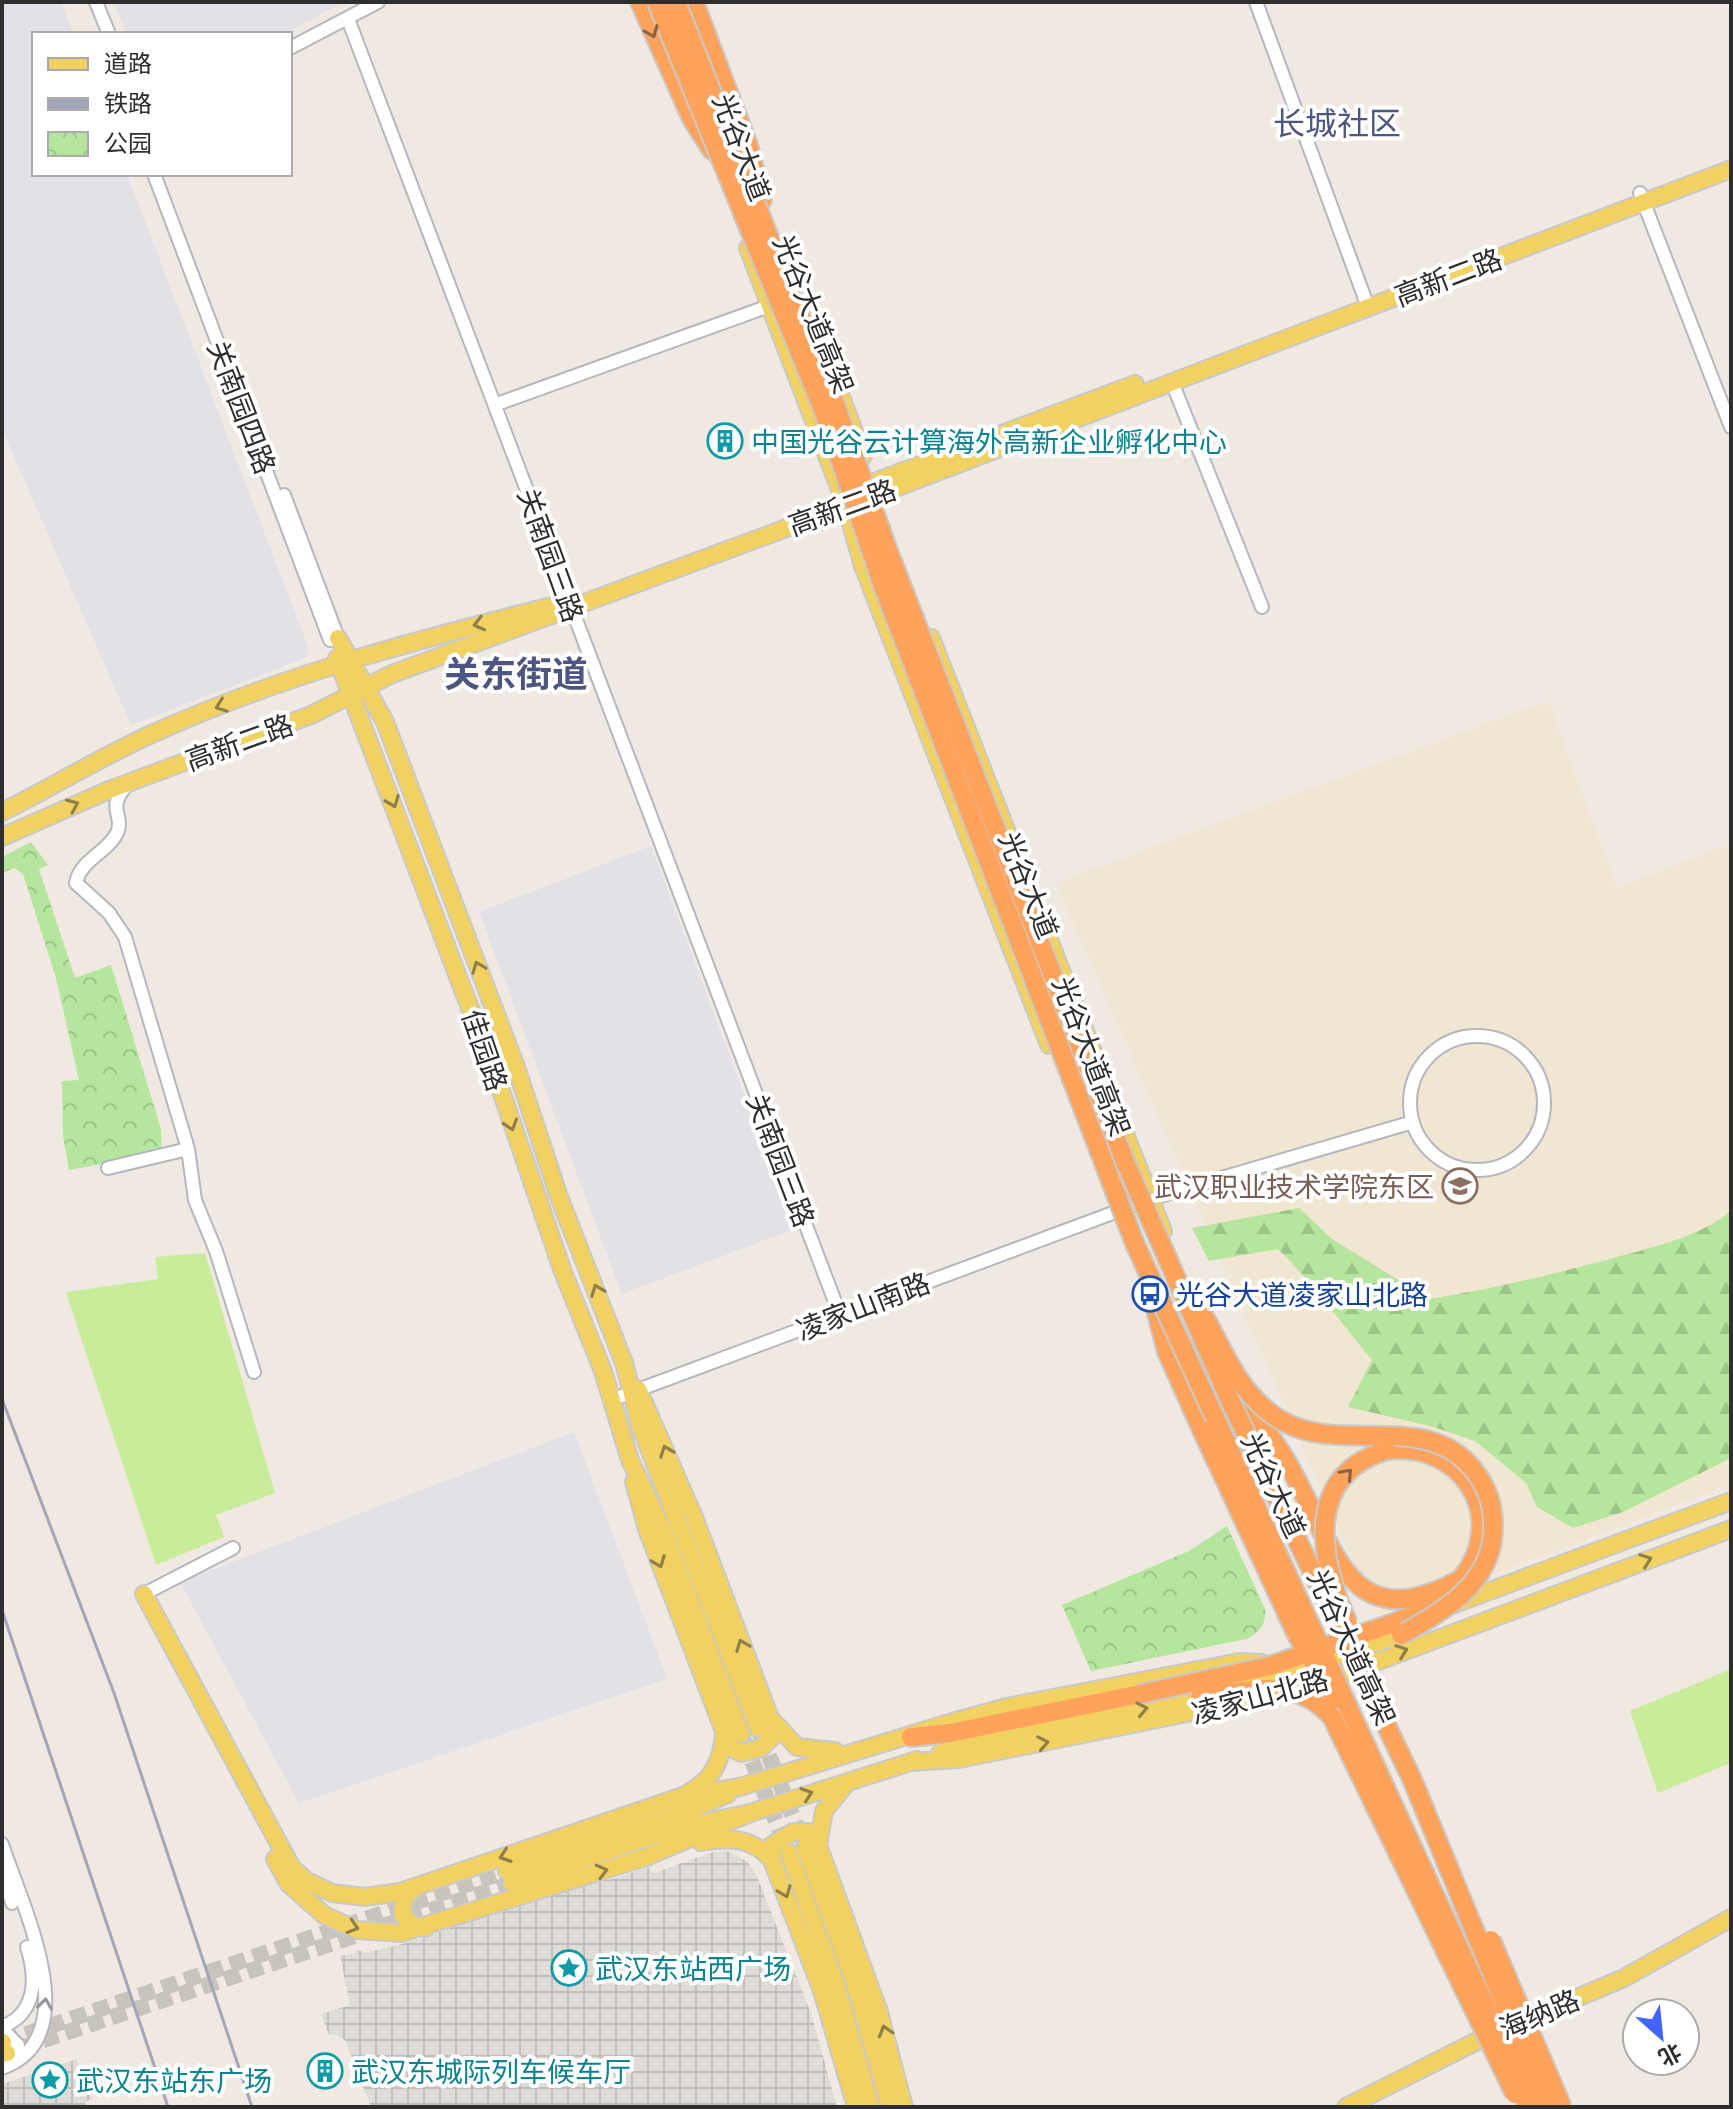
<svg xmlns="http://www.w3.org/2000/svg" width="1733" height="2109" viewBox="0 0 1733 2109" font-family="'Golos Text','Noto Sans SC',sans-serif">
<defs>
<pattern id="forest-firs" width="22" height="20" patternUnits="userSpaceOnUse" patternTransform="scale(2)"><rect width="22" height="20" fill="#b6e59e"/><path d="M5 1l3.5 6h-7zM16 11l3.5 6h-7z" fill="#9dc588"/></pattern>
<pattern id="park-crowns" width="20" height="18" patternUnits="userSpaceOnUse" patternTransform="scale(2)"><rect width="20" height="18" fill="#b6e59e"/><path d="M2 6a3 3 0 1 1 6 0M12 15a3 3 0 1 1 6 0" fill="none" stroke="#9dc588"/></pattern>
<pattern id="plaza-grid" width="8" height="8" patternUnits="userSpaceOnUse" patternTransform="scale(2)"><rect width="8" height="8" fill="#dfdcd8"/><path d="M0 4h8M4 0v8" fill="none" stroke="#c0bdba"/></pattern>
</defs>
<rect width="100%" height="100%" fill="#efe9e1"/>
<path fill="#e3e1e8" d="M14,2H61L73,34H34V174H127L310,652L303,659L131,725L2,429V6Z
M114,2H338L339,5L284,34H127Z
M651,846L794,1229L622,1294L479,912Z
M574,1432L667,1679L299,1803L180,1582Z"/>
<path fill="#f0e6d1" d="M1548,701L1617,888L1731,844V1484L1378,1618L1056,883Z"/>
<path fill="url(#forest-firs)" d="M1299,1208L1332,1239L1429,1299C1494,1289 1554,1274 1617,1257C1656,1246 1699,1237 1731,1211V1458L1623,1512L1573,1528L1537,1507L1526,1483L1475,1441L1434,1427L1348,1407L1372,1360C1341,1323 1313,1283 1278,1249L1209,1261L1192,1228Z"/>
<path fill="url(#park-crowns)" d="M31,842L48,865L39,869L75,978L111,965L161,1129L162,1153L69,1170L63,1136L62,1081L79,1080L56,978L23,874L14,868L2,873V857Z
M1227,1526L1265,1609C1267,1623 1259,1634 1246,1639L1091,1671L1062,1605L1189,1551Z"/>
<path fill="#c9ec9a" d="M205,1253L275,1493L216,1515L224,1537L156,1565L66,1292L158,1279L155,1257Z
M1731,1669V1763L1658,1793L1630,1711Z"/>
<path fill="url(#plaza-grid)" d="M728,1851L747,1861L756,1874L811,2013L837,2107H371L345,2040L337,2035H329L321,2014L350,2005L340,1956L355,1954L357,1949L364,1953L406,1943L583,1883L613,1879L648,1867L654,1873L713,1852Z
M77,2059L92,2099L85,2102L87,2107H2V2084Z"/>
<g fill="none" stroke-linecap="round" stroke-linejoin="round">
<path stroke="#c8c4bd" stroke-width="16" stroke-dasharray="16 8" stroke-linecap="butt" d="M760,1733L803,1842
M743,1739L788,1851
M3,2042L507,1871
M20,2048L512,1883"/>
<defs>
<path id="minor" d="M96,2L109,34
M1256,2L1368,307
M348,19L840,1315
M290,48L378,2
M154,174L330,640
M1640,193L1731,427
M1172,382L1262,607
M497,404L769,306
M284,495L338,638
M1410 1103a67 67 0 1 1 134 0a67 67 0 1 1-134 0Z
M188,1149L195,1200L216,1251L254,1372
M108,1168L188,1149L125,937L109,913L76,883C80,860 108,852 117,833C125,814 105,810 127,785
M611,1400L1153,1198L1413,1122
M144,1594L233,1548
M2,1844C21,1904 89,2037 2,2068
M2,1872L12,1903
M2,2027C37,2013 37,1978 27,1947
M2,2029L18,2045V2055L10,2063"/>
<path id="major" d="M748,248L845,503L863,566L1049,1045
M836,383L863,456
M853,490L1135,384
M338,638L385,722L515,1064L559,1197L624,1363L640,1425L758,1728
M931,638L1163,1231
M337,658L498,1082L563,1272L603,1371L630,1460L663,1530L741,1734
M2,812C53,787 102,756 154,733C282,675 420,639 556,605
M2,837L109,790L311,715L392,674L903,485L1731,169
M634,1482L648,1532L730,1747L741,1753L761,1748L772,1737L770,1718L694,1517L638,1389
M144,1594L292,1868L307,1881L332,1893L365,1897L400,1892L683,1796L740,1787L949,1723L1007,1707L1240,1662L1262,1663
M1452,1605L1731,1501
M771,1719L797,1747L835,1751
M940,1753L1011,1734L1200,1698
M910,1762L959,1759L1276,1695L1328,1680L1731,1529
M846,1784L824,1811L818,1845L879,2012L904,2107
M688,1793C712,1780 722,1761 724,1734
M701,1842C730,1837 751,1837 772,1860L822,1991L856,2107
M805,1847L854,1982L890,2107
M789,1853L837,1988L871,2107
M275,1859L289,1884L324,1915L357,1930L401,1933L646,1857L750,1813
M772,1860V1845L793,1832H808L818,1845
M507,1871L672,1817L728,1794
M512,1883L677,1828L750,1813L917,1760
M415,1888L404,1897L402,1914L413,1925L425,1928
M2,2042H3
M2,2054L7,2053
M1346,2107L1491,2034L1624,1978L1731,1918"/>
<path id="highway" d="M640,2L692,119L712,150
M694,2L748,145L762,200
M1155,1306L1167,1352L1202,1430
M1230,1392C1257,1418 1277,1442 1294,1475C1337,1555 1352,1640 1463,1578
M1387,1450C1461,1441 1510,1515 1463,1577C1445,1601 1419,1614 1391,1624
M911,1737L950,1733L1140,1694"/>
</defs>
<use href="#minor" stroke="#b4b7c1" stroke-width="16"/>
<use href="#major" stroke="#c9c9c9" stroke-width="20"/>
<use href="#highway" stroke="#c9c9c9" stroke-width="22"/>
<use href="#minor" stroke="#fff" stroke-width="12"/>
<use href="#major" stroke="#f2d163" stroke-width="16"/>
<use href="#highway" stroke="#ffa35c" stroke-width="18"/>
<path stroke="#a3a6b8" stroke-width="3" d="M2,1399L114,1693L252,2107
M2,1610L168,2107"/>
<defs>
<path id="major-bridge" d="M1240,1686L1401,1635"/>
<path id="highway-bridge" d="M657,2L824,412L883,586L1135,1244L1515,2070L1528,2107
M676,2L835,404L890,556L1126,1164L1227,1394L1412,1779L1547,2107
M1197,1304C1223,1347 1237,1395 1282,1421C1344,1456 1428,1408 1476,1473C1487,1488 1493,1506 1493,1524C1495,1582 1445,1610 1401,1635
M1202,1430L1297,1635L1336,1699
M1348,1624C1320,1560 1302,1476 1387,1450
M1140,1694L1270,1666L1391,1624
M1200,1698C1248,1691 1295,1675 1332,1717L1515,2094
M1491,1940L1562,2107"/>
</defs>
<use href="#major-bridge" stroke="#c9c9c9" stroke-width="20" stroke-linecap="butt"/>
<use href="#highway-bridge" stroke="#c9c9c9" stroke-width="22" stroke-linecap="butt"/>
<use href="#major-bridge" stroke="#f2d163" stroke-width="16"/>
<use href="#highway-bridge" stroke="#ffa35c" stroke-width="18"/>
</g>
<defs><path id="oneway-chevron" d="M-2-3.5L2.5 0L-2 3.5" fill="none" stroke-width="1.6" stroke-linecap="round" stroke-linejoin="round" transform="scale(2)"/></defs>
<g stroke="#8c6343">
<use href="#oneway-chevron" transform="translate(652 32) rotate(68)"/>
<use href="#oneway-chevron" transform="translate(1347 1474) rotate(-48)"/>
</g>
<g stroke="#908048">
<use href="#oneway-chevron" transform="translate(479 624) rotate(166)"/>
<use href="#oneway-chevron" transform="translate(221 706) rotate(160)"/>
<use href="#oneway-chevron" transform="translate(393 802) rotate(69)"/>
<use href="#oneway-chevron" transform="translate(73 805) rotate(-23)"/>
<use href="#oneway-chevron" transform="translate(478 967) rotate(-111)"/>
<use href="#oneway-chevron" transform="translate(511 1125) rotate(72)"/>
<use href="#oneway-chevron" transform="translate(597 1290) rotate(-111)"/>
<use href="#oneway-chevron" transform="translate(666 1451) rotate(-111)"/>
<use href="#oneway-chevron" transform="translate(1646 1560) rotate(-20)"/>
<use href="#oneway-chevron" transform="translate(659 1562) rotate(69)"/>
<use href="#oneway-chevron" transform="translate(742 1645) rotate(-111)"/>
<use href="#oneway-chevron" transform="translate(1402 1651) rotate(-20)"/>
<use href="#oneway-chevron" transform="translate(1142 1709) rotate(-11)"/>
<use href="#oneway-chevron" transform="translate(1043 1743) rotate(-11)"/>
<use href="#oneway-chevron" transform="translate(807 1794) rotate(-19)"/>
<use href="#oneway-chevron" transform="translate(505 1856) rotate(161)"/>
<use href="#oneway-chevron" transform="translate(602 1871) rotate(-15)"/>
<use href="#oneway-chevron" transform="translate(785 1892) rotate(68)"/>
<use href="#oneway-chevron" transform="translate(353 1927) rotate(17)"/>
<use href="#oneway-chevron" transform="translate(885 2031) rotate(-106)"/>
</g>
<use stroke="#969696" href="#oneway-chevron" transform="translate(45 2004) rotate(-82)"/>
<defs>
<symbol id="building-ring" viewBox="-11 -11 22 22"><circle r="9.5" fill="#fff" stroke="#0f9aa8" stroke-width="1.5"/><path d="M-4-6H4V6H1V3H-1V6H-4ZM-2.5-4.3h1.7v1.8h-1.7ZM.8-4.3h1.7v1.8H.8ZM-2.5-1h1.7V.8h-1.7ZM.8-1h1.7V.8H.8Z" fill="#0f9aa8"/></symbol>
<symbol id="university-ring" viewBox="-11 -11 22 22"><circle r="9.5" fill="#fff" stroke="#8d6e63" stroke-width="1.5"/><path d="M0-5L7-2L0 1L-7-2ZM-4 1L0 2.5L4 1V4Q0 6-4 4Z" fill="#8d6e63"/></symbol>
<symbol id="bus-ring" viewBox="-11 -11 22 22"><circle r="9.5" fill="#fff" stroke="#1a4fb4" stroke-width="1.5"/><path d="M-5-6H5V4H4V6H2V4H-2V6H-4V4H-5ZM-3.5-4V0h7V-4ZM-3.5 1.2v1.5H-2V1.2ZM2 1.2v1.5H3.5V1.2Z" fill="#1a4fb4"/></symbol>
<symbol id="sight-ring" viewBox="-11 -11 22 22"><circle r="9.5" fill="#fff" stroke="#0f9aa8" stroke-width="1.5"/><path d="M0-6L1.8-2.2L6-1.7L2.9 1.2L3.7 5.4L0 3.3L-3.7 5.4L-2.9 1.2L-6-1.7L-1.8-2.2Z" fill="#0f9aa8"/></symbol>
</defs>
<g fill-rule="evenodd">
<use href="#building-ring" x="705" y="421" width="40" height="40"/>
<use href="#university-ring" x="1440" y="1166" width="40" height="40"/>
<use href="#bus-ring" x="1130" y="1274" width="40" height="40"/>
<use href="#sight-ring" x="549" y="1948" width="40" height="40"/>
<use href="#building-ring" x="305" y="2051" width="40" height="40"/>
<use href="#sight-ring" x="30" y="2060" width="40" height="40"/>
</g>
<g text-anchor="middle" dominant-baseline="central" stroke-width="8" stroke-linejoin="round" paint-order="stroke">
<g font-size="28" fill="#2e2e2e" stroke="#fff">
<text transform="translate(742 147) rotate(69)">光谷大道</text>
<text transform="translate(1448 277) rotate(-21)">高新二路</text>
<text transform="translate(814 314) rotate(68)">光谷大道高架</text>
<text transform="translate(242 407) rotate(69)">关南园四路</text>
<text transform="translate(842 507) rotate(-20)">高新二路</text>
<text transform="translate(551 555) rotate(70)">关南园三路</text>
<text transform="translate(239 742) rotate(-20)">高新二路</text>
<text transform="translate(1029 885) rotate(68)">光谷大道</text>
<text transform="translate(485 1050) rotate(71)">佳园路</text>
<text transform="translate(1092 1056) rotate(69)">光谷大道高架</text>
<text transform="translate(781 1160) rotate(69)">关南园三路</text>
<text transform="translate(863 1306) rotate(-21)">凌家山南路</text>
<text transform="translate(1274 1485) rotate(65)">光谷大道</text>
<text transform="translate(1352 1647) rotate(65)">光谷大道高架</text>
<text transform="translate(1260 1696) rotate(-15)">凌家山北路</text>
<text transform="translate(1539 2014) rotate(-23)">海纳路</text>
</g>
<g font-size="28" fill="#0d838f" stroke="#fff" text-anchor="start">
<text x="751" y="441">中国光谷云计算海外高新企业孵化中心</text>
<text x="595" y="1968">武汉东站西广场</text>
<text x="351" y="2071">武汉东城际列车候车厅</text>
<text x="76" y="2080">武汉东站东广场</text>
</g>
<g font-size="28" fill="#785e54" stroke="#fff" text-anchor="end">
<text x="1434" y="1186">武汉职业技术学院东区</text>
</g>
<g font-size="28" fill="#164399" stroke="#fff" text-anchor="start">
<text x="1176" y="1294">光谷大道凌家山北路</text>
</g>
<g font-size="32" fill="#4d5680" stroke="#fff">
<text x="1337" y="123">长城社区</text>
</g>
<g font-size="36" font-weight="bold" fill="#4d5680" stroke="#fff">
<text x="516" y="673">关东街道</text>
</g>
</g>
<rect width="1733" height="2109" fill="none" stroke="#2e2e2e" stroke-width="8"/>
<rect x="32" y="32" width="260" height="144" fill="#ffffff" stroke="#ababab" stroke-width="2"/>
<rect x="48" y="58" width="40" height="12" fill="#f2d163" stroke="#ababab" stroke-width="2"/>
<text x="104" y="72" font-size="24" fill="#2e2e2e">道路</text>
<rect x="48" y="98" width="40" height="12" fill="#a3a6b8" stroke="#ababab" stroke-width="2"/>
<text x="104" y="112" font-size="24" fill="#2e2e2e">铁路</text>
<rect x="48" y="132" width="40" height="24" fill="url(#park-crowns)" stroke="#ababab" stroke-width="2"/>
<text x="104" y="152" font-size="24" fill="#2e2e2e">公园</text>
<g transform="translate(1661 2037) rotate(153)"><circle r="38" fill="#ffffff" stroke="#ababab" stroke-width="2"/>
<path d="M0-6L14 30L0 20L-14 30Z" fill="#4264fb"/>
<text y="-12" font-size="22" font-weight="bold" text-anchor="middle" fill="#2e2e2e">北</text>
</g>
</svg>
